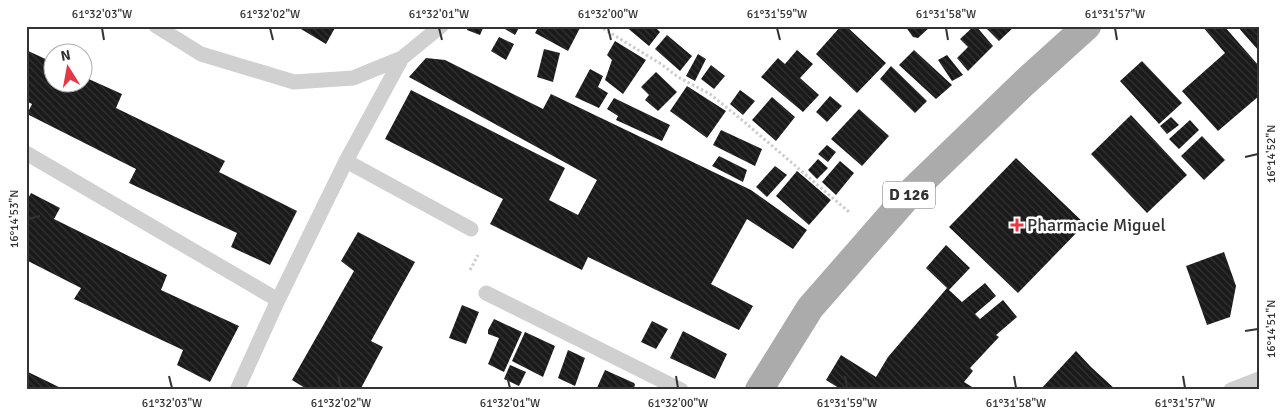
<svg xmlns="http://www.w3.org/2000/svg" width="1285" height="416" viewBox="0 0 1285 416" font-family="Signika,sans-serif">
<defs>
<pattern id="building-back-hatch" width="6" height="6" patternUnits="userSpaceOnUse" patternTransform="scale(1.25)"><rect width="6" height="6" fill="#1a1a1a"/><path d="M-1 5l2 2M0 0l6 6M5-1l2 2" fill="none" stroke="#333"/></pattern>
</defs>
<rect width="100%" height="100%" fill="#fff"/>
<path fill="url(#building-back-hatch)" d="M296,26H336L326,44Z
M468,26H484L480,35L467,30Z
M500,26H520L515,35Z
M539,26H581L568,51L535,33Z
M625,26H654L660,32L649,46Z
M841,26H846L886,63L857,93L816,54Z
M905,26H931L918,38L913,37Z
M974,26H976L993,46L968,71L957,58L968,47L960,39Z
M984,26H1015L999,41Z
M1202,26H1224L1259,66V96L1218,131L1182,91L1225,53Z
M1237,26H1259V51Z
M667,35L692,56L680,71L655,49Z
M499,37L514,44L506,60L491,51Z
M615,41L646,60L623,94L605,80L612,60L607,55Z
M544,49L560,53L553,82L537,77Z
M26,50L52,62V82H82V76L122,94L116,108L225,161L219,172L297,211L270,265L231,247L237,233L129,183L136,169L27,114L32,104L26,101Z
M797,50L813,64L800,78L819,95L803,112L761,77L778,58L785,64Z
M914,50L952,85L936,99L899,65Z
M698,54L706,59L695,81L686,76Z
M947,55L963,75L952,81L938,60Z
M426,58L445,60L543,109L551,94L751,190L807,230L793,249L747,219L711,284L753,306L739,330L588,257L582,270L490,224L503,199L385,139L411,90L565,168L549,200L578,215L597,180L409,77Z
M1142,61L1182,103L1159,124L1120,81Z
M711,65L725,76L714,89L701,79Z
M891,66L927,101L915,113L880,79Z
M590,69L603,76L598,87L608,93L599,108L575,97Z
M656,72L677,92L658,111L645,100L649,95L641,87Z
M687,86L726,111L707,138L670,111Z
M740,90L755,101L743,115L730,104Z
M830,96L842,106L827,122L816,112Z
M772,97L795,117L776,141L752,120Z
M614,98L670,125L662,141L616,120L618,116L607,109Z
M859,109L889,136L862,166L831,139Z
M1131,115L1187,175L1147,213L1091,154Z
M1171,117L1179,125L1167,134L1160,126Z
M1190,120L1199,130L1179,149L1169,139Z
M721,130L762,149L755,166L713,145Z
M1202,136L1225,160L1204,180L1181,156Z
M827,145L836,152L828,162L818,154Z
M719,156L747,170L743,182L712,166Z
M1016,158L1085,224L1018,293L949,227Z
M818,159L828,168L817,179L808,170Z
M840,161L854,173L836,195L822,182Z
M775,166L787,175L767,197L756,187Z
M797,171L831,200L809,225L776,196Z
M31,193L60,208L54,219L167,275L161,290L239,326L210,382L177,365L183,350L74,299L81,288L26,260V202Z
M358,232L415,262L371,341L383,347L360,390H304L305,388L292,380L354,271L341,261Z
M946,245L970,268L949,290L962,302L985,283L996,296L975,314L980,319L1003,300L1017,317L996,335L999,337L970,368L973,371L964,382L977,390H842L826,380L841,355L876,377L888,357L947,288L926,268Z
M1224,252L1236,286L1230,317L1207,325L1186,266Z
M462,305L479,312L466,344L449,338Z
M494,319L522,332L504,372L488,364L499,338L488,334V330Z
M652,321L668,329L656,349L641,342Z
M683,331L727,354L715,379L670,358Z
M525,332L555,346L543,377L512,361Z
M568,350L585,358L575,386L558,378Z
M1076,351L1091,367L1116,390H1040Z
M510,365L526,372L519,386L504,379Z
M605,370L634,383L635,385L633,390H596Z
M26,371L65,390H26Z"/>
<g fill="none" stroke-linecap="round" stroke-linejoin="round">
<path stroke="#cdcdcd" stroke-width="3" stroke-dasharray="2.5 2.5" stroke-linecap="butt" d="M599,26L661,64L678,77L710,94L742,120L849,212
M470,270L478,255"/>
<path stroke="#d0d0d0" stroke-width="15" d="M156,26L201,54L294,82L353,78L402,58L441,26
M26,153L278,300
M346,161L471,229
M486,293L681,390
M237,390L278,300L346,161L402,58
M1231,390L1259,379"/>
<path stroke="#ababab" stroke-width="28" d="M759,390L810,308L914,189L1024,83L1087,26"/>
</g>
<path fill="none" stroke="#333" stroke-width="2" d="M102,28L104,40M270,28L273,40M439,28L442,40M608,28L611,40M777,28L780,40M946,28L948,40M1115,28L1117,40M1245,157L1258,154M28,219L40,216M1245,331L1258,329M169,376L172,388M338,376L341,388M507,376L510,388M676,376L678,388M845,376L847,388M1014,376L1016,388M1183,376L1185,388"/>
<path fill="#e63946" stroke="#fff" stroke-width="2" d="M1014.5 217.5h5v5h5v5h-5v5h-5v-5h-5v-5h5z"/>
<g text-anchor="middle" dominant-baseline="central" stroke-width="5" stroke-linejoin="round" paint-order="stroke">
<rect fill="#fff" stroke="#707070" stroke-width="1" x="883" y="181.5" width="52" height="27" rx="4"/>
<g font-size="16" font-weight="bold" fill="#333">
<text x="909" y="195">D 126</text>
</g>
<g font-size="18" fill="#333" stroke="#fff" text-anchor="start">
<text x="1027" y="225">Pharmacie Miguel</text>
</g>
</g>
<rect width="1285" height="416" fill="none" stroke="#ffffff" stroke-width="55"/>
<g transform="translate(68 68) rotate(349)"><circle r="24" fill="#ffffff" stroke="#adadad"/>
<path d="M0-4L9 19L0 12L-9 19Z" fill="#e63946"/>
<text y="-8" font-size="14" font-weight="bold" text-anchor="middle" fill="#333333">N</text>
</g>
<rect x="28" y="28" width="1230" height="360" fill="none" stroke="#333" stroke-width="2"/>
<g font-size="12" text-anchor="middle" fill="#333">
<text x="102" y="18">61°32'03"W</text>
<text x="270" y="18">61°32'02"W</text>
<text x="439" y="18">61°32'01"W</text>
<text x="608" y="18">61°32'00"W</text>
<text x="777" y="18">61°31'59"W</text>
<text x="946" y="18">61°31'58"W</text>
<text x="1115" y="18">61°31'57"W</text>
<text transform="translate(1271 154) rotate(-90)" y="4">16°14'52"N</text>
<text transform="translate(14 219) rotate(-90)" y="4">16°14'53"N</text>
<text transform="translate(1271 329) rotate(-90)" y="4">16°14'51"N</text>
<text x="172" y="407">61°32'03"W</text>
<text x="341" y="407">61°32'02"W</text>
<text x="510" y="407">61°32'01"W</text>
<text x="678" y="407">61°32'00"W</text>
<text x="847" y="407">61°31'59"W</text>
<text x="1016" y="407">61°31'58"W</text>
<text x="1185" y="407">61°31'57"W</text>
</g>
</svg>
